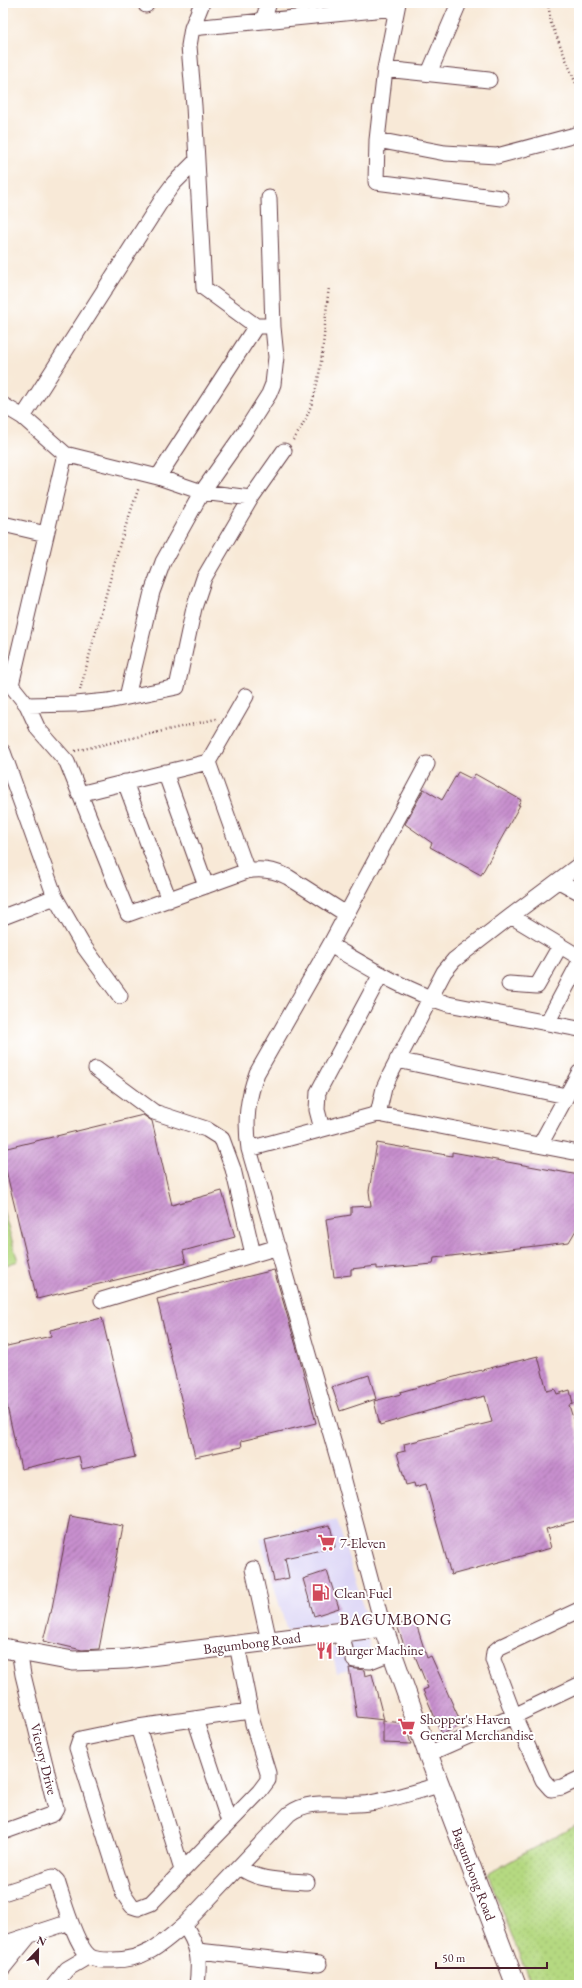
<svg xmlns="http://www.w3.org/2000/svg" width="582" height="1988" viewBox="0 0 582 1988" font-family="'EB Garamond',serif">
<defs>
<pattern id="grass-dots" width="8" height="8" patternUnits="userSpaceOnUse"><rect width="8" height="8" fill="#b5d981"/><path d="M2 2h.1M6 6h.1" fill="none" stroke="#9dba70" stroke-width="1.8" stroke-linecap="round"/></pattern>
<pattern id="building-hatch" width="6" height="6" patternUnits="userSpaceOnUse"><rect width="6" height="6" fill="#c78fce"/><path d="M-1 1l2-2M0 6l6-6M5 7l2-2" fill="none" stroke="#a474a7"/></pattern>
</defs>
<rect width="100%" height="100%" fill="#fff"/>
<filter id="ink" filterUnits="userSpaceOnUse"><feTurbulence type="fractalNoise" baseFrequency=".025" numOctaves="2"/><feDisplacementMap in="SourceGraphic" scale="8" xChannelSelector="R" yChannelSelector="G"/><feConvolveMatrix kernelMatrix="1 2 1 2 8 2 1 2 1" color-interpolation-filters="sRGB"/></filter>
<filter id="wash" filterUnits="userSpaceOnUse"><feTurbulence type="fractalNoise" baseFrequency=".012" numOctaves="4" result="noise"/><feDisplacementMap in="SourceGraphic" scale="16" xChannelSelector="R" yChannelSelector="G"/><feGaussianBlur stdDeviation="0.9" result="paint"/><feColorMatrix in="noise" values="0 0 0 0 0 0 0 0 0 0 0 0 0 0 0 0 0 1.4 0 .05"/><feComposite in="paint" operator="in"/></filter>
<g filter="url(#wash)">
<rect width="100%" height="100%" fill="#f8e9d7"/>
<path fill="#dcd5f6" d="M337,1520L367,1619L287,1631L260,1538Z
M368,1639L374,1664L337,1673L331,1648Z"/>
<path fill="url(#grass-dots)" stroke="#807c56" d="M579,1824V1985H531L488,1874L530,1850Z"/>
<path fill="#b5d981" stroke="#807c56" d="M3,1210L18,1261L3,1266Z"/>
<g id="blocks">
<path fill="url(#building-hatch)" d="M458,772L472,779L475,774L521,800L518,805H520L481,875L430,847L432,843L405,824L424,789L442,800Z
M143,1115L152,1121L172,1205L222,1191L235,1237L183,1251L186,1263L37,1299L3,1158V1149Z
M377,1143L452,1156V1152L579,1175V1225L569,1242L434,1258L433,1264L377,1269V1266L351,1269V1275L334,1277L326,1219L351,1215V1207L371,1206L369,1191Z
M274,1270L299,1356L316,1423L241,1441L242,1447L195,1457L157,1299Z
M102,1318L135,1457L82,1469L79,1456L21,1469L3,1388V1347L51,1336L50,1330Z
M538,1356L547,1391L555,1389L557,1394L570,1390L573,1404L569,1405L579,1438V1520L546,1529L551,1548L451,1575L426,1484L415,1487L414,1483L406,1485L397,1453L405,1451L404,1444L492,1422L485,1396L465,1401V1400L380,1425L374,1401L401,1394L400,1392L458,1376Z
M369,1375L376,1399L340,1411L332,1387Z
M70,1516L123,1526L99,1649L82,1650L43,1641L50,1613H51Z
M330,1525L335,1547L285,1558L289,1578L274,1581L265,1540Z
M327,1571L339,1608L314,1616L303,1579Z
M415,1620L427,1658L431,1656L462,1725L442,1734L423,1690L428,1688L411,1646L405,1648L397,1625Z
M349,1668L364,1670L365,1676L372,1674L384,1720L357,1717Z
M383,1721L405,1723L411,1744L383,1743Z"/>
</g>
</g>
<g filter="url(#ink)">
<use href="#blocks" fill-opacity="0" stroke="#643d45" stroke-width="1"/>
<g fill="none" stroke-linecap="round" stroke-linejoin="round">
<defs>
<path id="minor" d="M202,3L192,28L189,46L194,106L204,288L256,326
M398,3L385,69L377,140L376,182L501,198
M146,5L147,3
M263,20L269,3
M192,28L396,8
M385,69L489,80
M429,73L459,3
M377,140L445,153L497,156L579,134
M3,405L23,417L65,454L158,477L202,492L251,498
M23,417L165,195L174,183L196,161
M158,477L256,326H266
M3,524L46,534
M3,684L11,685L27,705L38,729L67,762L128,914L247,871C262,868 274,870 288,877L346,914
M11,685L65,454
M127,697L152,592L163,562L202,492L248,427L269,394L273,384L276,357L273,327L269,198
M27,705L76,704L108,701L177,687L194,608L204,578L251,498L284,451
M3,752L55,897L82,944L120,996
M208,762L247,871
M165,772L206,886
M125,782L169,900
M79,794L208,762L246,696
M559,881L579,892
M511,916L579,957
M3,917L55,897
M330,945C368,967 406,991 448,1004L579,1029
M509,984L537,986L560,946
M547,1023L579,963
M397,1060L566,1096
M96,1069L154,1112L206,1129L222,1139L233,1169L253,1254
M378,1114L384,1088L390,1075L444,972L454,960L511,916L579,865
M322,1129L317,1110L318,1092L381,974
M540,1145L579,1073
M249,1149L378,1114L579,1153
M102,1300L278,1247
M253,1569L269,1641
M579,1610L500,1647L494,1652L493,1660L514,1716L543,1780L551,1789L562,1787L579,1779
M383,1627L339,1462L249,1149C245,1121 247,1100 257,1073L330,945L427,764
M340,1632L345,1649
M237,1645L253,1724L268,1773V1780L259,1792L151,1903L138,1908L132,1906L123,1893L77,1748L80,1739L138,1727L250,1711
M354,1660L370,1661L393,1652
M195,1719L229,1822
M138,1727L182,1870
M428,1754L514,1716L579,1685
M3,1832L53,1814L56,1809L23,1675L19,1650
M240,1867C259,1882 284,1880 307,1882
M3,1893L53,1877L57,1881C63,1899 75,1944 89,1956C95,1960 103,1960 110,1960C143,1961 160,1946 184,1925L289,1814C313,1796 343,1808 370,1803C394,1799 417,1791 439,1785
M184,1925C199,1946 200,1960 197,1985
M3,1944L70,1922
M198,1951L319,1964
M3,1968L29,1936
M54,1985L67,1969L89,1956"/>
<path id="major" d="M3,1648L73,1661L126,1659L383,1627L428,1754L516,1985"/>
</defs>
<use href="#minor" stroke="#643d45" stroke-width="17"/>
<use href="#major" stroke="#643d45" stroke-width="21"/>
<path stroke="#643d45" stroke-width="2.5" stroke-dasharray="1 3" stroke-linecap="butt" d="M548,3L551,23L579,91
M293,440C325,397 322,337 329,287
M80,690L120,543L139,487
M75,751L216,719"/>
<use href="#minor" stroke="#fff" stroke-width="15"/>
<use href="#major" stroke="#fff" stroke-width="19"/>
</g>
</g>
<defs>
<symbol id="supermarket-bare" viewBox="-9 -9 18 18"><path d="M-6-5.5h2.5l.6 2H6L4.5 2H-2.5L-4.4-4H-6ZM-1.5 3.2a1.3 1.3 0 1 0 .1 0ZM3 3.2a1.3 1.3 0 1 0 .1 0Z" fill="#d1495b" stroke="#fff" stroke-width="2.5" paint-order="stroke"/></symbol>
<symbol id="fuel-bare" viewBox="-9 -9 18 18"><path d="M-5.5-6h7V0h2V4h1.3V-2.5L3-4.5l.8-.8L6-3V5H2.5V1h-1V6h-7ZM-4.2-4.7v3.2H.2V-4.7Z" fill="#d1495b" stroke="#fff" stroke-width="2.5" paint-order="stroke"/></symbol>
<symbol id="restaurant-bare" viewBox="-9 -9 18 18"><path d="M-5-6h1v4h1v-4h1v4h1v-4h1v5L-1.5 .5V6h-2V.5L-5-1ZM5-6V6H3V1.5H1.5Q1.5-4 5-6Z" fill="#d1495b" stroke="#fff" stroke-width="2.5" paint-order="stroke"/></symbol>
</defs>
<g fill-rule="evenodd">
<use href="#supermarket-bare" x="314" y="1530" width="25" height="25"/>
<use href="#fuel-bare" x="308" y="1580" width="25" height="25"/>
<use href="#restaurant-bare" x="312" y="1638" width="25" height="25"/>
<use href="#supermarket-bare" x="394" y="1714" width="25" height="25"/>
</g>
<g text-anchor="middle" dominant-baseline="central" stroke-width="4" stroke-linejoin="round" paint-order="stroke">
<g font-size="14" fill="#4a1f2b" stroke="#fff" text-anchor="start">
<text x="340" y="1543">7-Eleven</text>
<text x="334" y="1593">Clean Fuel</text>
<text x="337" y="1650">Burger Machine</text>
<text x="420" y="1719">Shopper's Haven<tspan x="420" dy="16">General Merchandise</tspan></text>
</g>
<g font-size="14" fill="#4a1f2b" stroke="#fff">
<text transform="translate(252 1643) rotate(-7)">Bagumbong Road</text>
<text transform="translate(44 1759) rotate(76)">Victory Drive</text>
<text transform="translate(474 1874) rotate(69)">Bagumbong Road</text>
</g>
<g font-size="16" letter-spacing="1" fill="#4a1f2b" stroke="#fff">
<text x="396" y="1619">BAGUMBONG</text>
</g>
</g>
<rect width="582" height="1988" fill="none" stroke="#fff" stroke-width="16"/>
<g transform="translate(38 1950) rotate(22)" stroke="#ffffff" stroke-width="3" paint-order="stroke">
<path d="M0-3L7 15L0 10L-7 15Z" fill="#4a1f2b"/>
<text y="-6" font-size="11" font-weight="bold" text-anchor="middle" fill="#4a1f2b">N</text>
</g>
<path d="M436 1962v6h111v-6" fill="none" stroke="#4a1f2b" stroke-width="2"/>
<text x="442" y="1962" font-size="12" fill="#4a1f2b" stroke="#ffffff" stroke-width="3" paint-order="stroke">50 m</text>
</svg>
